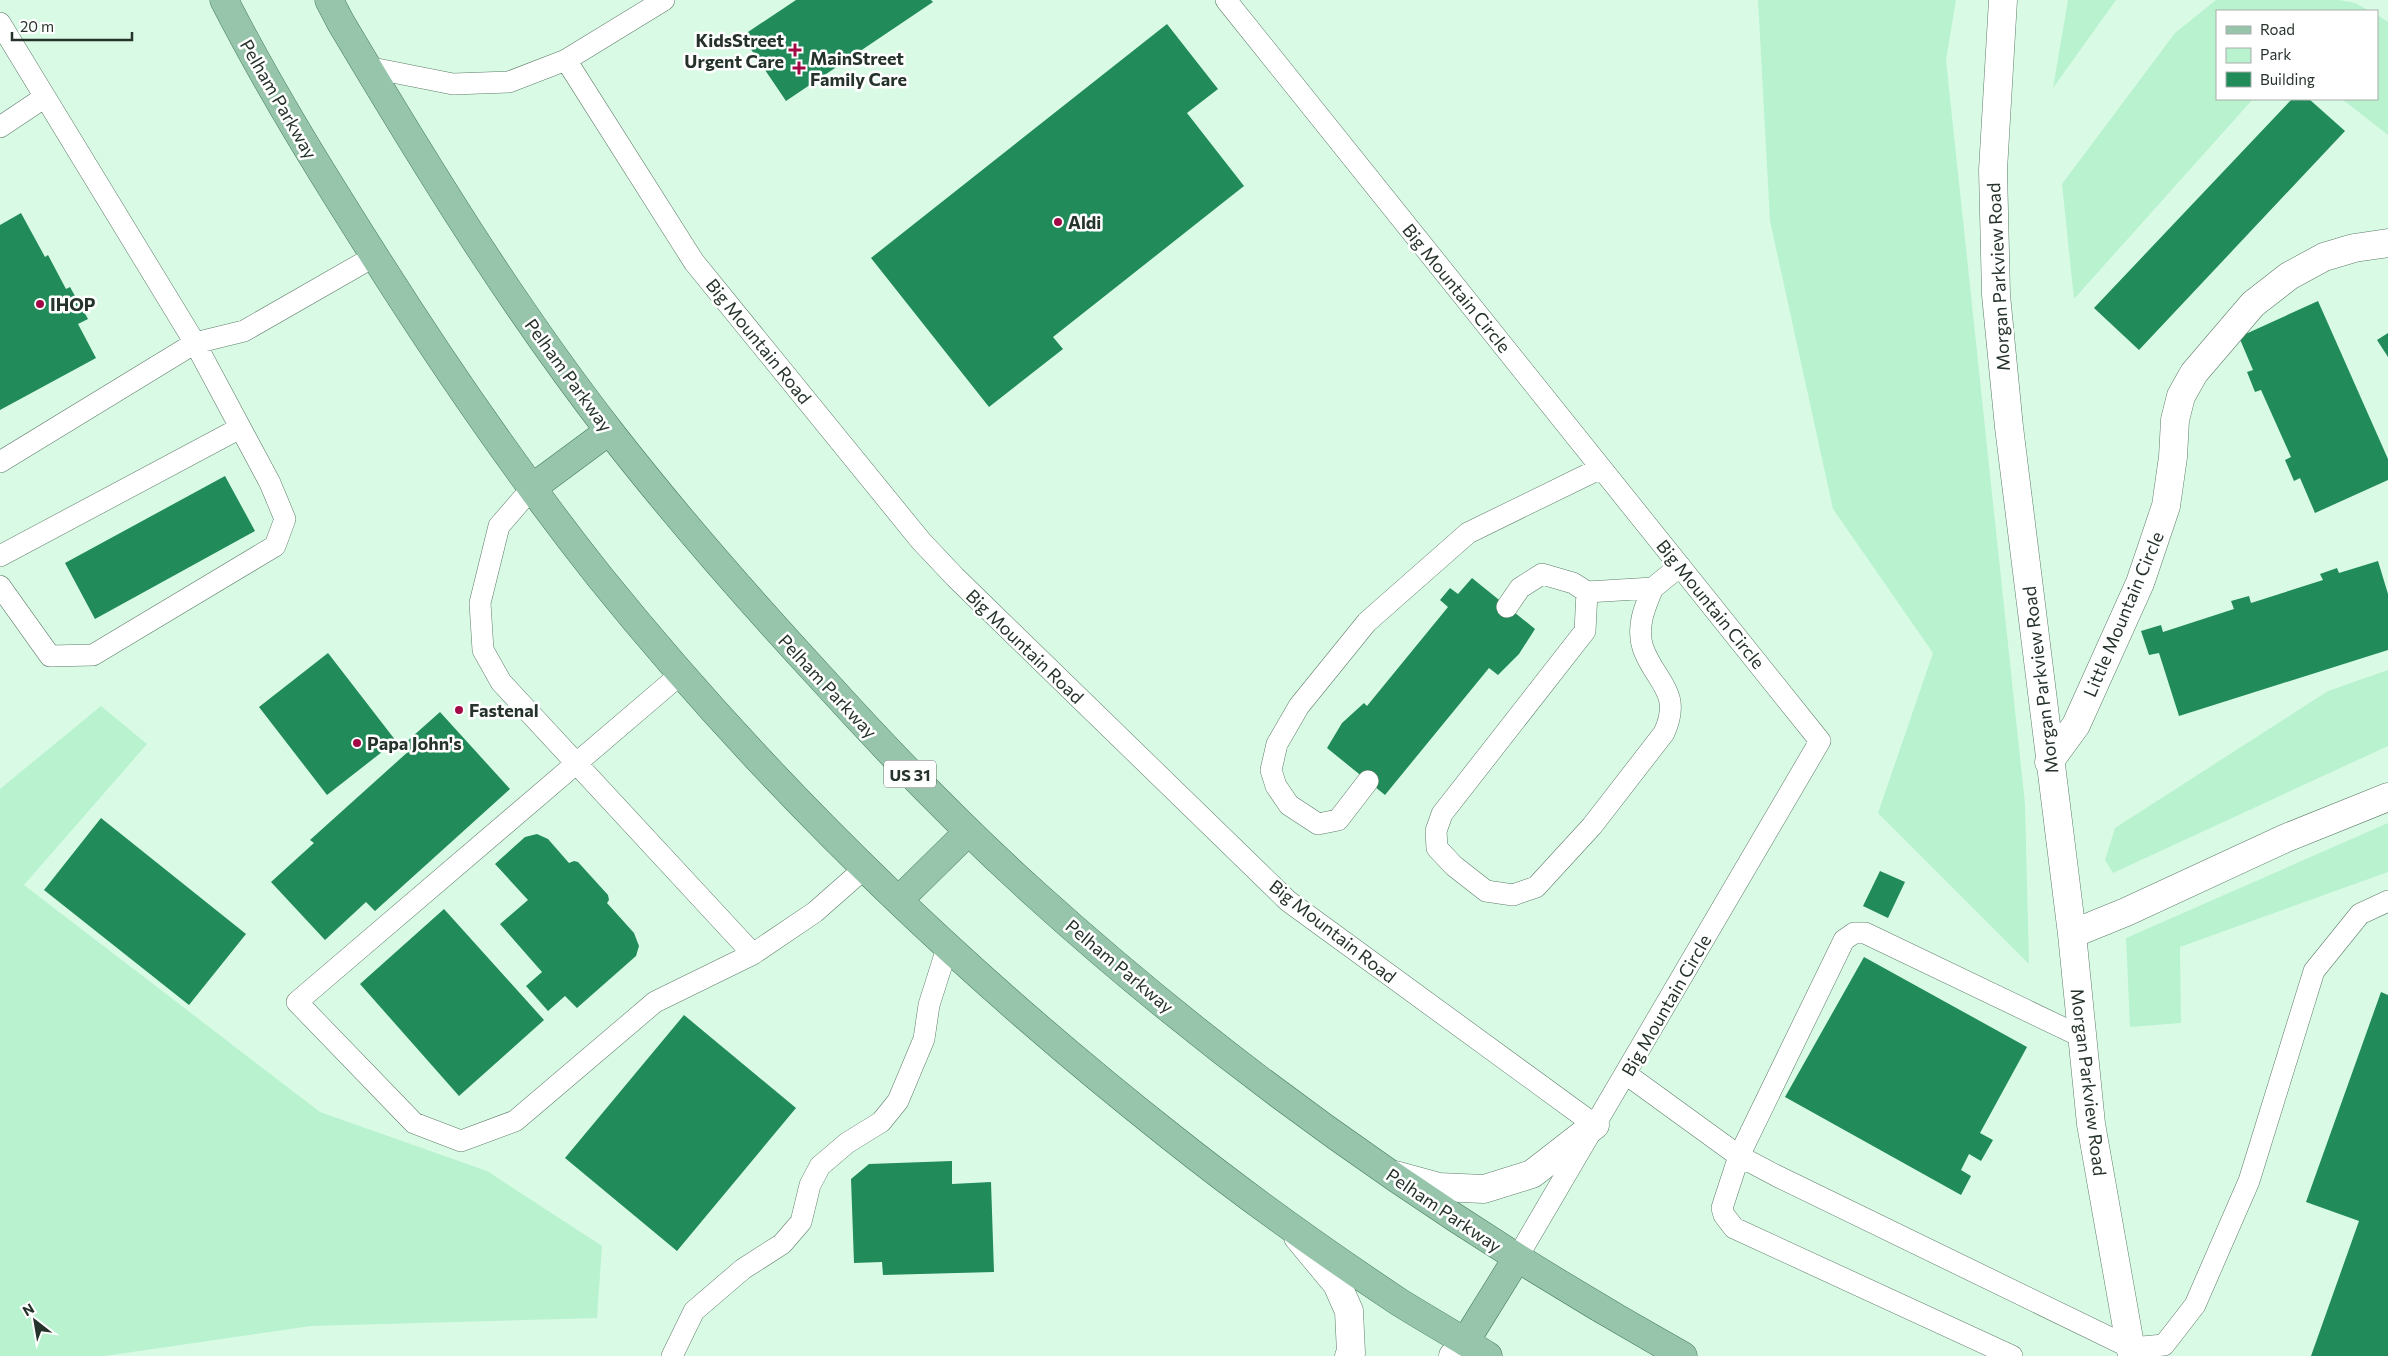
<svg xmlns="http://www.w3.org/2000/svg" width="2388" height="1356" viewBox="0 0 2388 1356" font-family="Commissioner,sans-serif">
<rect width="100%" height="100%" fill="#d9fbe6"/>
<path fill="#b9f2cf" d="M1758,0H1956L1946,60L2025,804L2029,964L1878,813L1933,653L1833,509L1770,221Z
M2068,0H2116L2053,88Z
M2216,0H2339L2355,3L2370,11H2217V99H2253L2074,299L2062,184L2175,33Z
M2377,15L2388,22V135L2342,99H2377Z
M2388,670V746L2113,873L2105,860L2115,828L2328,691Z
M101,706L147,744L24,885L320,1112L487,1171L602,1246L597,1318L311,1326L105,1356H0V789Z
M2388,823V872L2180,947L2181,1023L2130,1027L2126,938Z"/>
<path fill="#218b5a" d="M796,0H931L933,2L786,101L742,36Z
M1167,24L1218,89L1187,113L1244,186L1053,337L1063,349L989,407L871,258Z
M2292,99H2309L2345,131L2139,350L2094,308Z
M21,213L45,257L48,255L66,289L70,287L88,319L78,324L96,358L0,410V225Z
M2318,301L2388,459V480L2315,513L2300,478L2294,481L2285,460L2291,457L2261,390L2255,392L2247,372L2253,370L2239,337Z
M2388,333V357L2377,340Z
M225,476L255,531L95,619L65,563Z
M2378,561L2388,594V650L2179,716L2159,653L2149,655L2141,631L2161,625L2163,632L2234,609L2231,601L2249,596L2251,603L2323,580L2320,574L2337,568L2339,573Z
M1472,578L1535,629L1519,654L1498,675L1489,668L1385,795L1327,748L1342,723L1364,703L1367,706L1448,607L1440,600L1450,588L1458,594Z
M328,653L396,741L327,795L259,707Z
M440,712L510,789L375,911L366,902L325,940L271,882L314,843L310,840L410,750L404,744Z
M101,818L246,934L189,1005L44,890Z
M537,834L548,839L569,863L574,861L578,862L608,895L609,900L607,903L634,933L639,946L636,956L577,1008L565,996L548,1011L526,986L542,972L500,924L528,900L495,864L525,837Z
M1880,871L1905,882L1888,918L1863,906Z
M444,909L544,1020L459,1096L360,984Z
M1864,957L2027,1047L1980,1133L1993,1140L1981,1161L1969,1154L1961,1170L1971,1176L1961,1195L1785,1097Z
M2381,992L2388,995V1356H2311L2359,1221L2306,1202Z
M684,1015L796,1108L677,1251L565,1158Z
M952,1161V1184L991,1182L994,1272L883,1275L882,1262L854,1263L851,1179L869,1164Z"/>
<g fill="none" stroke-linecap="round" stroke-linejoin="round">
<defs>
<path id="service" d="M1226,0L1820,741L1517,1258
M0,23L195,343L270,483L285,519L275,546L93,655L50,656L0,586
M566,60L694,262L921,541L955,577L1288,901L1595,1125
M367,67L453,84L509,82L566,60L664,0
M0,127L45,97
M0,462L195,343L244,331L375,256
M532,488L499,526L480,603L483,650L501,682L753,954L815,912L866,867
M0,556L240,428
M1587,592L1585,631L1442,814L1436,831L1437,848L1454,866L1486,891L1513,895L1536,887L1592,826L1664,733C1683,692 1655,682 1643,648C1636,627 1645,606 1653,588
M1507,607L1520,588L1542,574L1573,583L1587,592L1653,588L1680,566
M682,673L297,1002L414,1123L461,1141L515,1121L655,1002L753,954
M1368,781L1338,820L1318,824L1289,805L1276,786L1271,770L1277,744L1299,706L1367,622L1468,533L1601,468
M1626,1074L1739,1156L1777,1176L2131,1348L2164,1345L2195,1305L2249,1181L2314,971L2360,914L2388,901
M672,1356L694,1311L743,1269L782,1244L801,1222L810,1185L820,1166L847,1143L881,1122L898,1101L924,1039L929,1005L948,945
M2012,1356L1734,1228L1724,1215L1722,1208L1739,1156L1844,940L1854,933H1865L2082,1037"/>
<path id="minor" d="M2003,0L1993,170L1996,295L2009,427L2072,934L2091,1124L2132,1356
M2049,762L2076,725L2140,583L2166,506L2173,457L2175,420L2181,396L2194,373L2253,304L2289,276L2324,257L2354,248L2388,243
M2072,934L2126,912L2286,838L2388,797"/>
<path id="tertiary" d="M1395,1175L1439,1187L1484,1189L1532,1174L1595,1125
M1298,1237L1337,1284L1349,1311L1351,1353L1349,1356
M1453,1356L1465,1342"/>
<path id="primary" d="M224,0C270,90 323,175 377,260C446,369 519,475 599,576C766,783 961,971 1170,1136C1244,1195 1321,1250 1399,1302C1428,1320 1458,1337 1488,1356
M329,0L341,23C425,164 510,303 611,433C678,519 750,601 824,681C891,755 960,826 1034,893C1231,1071 1451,1226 1683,1356
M532,488L609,431
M899,900L968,832
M1465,1342L1517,1258"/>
</defs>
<use href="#service" stroke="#5e7c69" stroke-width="22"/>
<use href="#minor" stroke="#5e7c69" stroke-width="29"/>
<use href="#tertiary" stroke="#5e7c69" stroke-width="29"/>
<use href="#primary" stroke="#43795b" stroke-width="29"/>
<use href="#service" stroke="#fff" stroke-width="21"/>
<use href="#minor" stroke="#fff" stroke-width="28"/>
<use href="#tertiary" stroke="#fff" stroke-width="28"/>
<use href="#primary" stroke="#97c5ac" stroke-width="28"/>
</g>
<g fill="#a30a45" stroke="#fff" stroke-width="2">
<path d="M792.5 42.5h5v5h5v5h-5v5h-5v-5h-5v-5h5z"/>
<path d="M796.5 60.5h5v5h5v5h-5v5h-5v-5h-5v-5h5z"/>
<circle cx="1058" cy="222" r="5"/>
<circle cx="40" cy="304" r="5"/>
<circle cx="459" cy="710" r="5"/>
<circle cx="357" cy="743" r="5"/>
</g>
<g text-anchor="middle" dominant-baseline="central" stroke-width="5" stroke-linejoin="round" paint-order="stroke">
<rect fill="#fff" stroke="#67706b" stroke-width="1" x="884" y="760.5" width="52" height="27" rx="4"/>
<g font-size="16" font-weight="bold" fill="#26332b">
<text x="910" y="774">US 31</text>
</g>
<g font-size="18" font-weight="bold" fill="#26332b" stroke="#fff" text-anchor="start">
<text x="784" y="40" text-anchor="end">KidsStreet<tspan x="784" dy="21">Urgent Care</tspan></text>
<text x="810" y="58">MainStreet<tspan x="810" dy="21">Family Care</tspan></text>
<text x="1068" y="222">Aldi</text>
<text x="50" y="304">IHOP</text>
<text x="469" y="710">Fastenal</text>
<text x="367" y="743">Papa John's</text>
</g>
<g font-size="18" fill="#26332b" stroke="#fff">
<text transform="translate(279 99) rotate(60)">Pelham Parkway</text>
<text transform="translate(1998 277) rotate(-93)">Morgan Parkview Road</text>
<text transform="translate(1457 288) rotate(51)">Big Mountain Circle</text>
<text transform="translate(759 341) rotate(51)">Big Mountain Road</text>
<text transform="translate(569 375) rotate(54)">Pelham Parkway</text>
<text transform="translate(1711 604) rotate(51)">Big Mountain Circle</text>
<text transform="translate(2123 614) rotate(-67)">Little Mountain Circle</text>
<text transform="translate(1025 646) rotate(44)">Big Mountain Road</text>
<text transform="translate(2040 680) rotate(-97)">Morgan Parkview Road</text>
<text transform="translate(828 686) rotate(47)">Pelham Parkway</text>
<text transform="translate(1333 931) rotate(38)">Big Mountain Road</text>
<text transform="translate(1120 966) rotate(40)">Pelham Parkway</text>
<text transform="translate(1666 1005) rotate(-60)">Big Mountain Circle</text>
<text transform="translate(2089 1082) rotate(83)">Morgan Parkview Road</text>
<text transform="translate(1444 1210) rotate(34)">Pelham Parkway</text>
</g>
</g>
<rect x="2216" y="10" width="162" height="90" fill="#ffffff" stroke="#a8adaa"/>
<rect x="2226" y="26" width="25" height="8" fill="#97c5ac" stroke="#a8adaa"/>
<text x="2260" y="35" font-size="15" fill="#26332b">Road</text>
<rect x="2226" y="48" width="25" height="15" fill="#b9f2cf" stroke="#a8adaa"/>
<text x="2260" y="60" font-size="15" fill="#26332b">Park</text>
<rect x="2226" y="72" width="25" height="15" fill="#218b5a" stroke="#a8adaa"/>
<text x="2260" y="85" font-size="15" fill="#26332b">Building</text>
<g transform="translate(35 1321) rotate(329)" stroke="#ffffff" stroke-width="4" paint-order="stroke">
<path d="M0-4L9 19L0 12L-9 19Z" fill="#26332b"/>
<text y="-8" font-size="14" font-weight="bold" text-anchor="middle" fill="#26332b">N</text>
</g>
<path d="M12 32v8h120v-8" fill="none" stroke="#26332b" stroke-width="2.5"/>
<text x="20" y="32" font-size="15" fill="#26332b" stroke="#ffffff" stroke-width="4" paint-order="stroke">20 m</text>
</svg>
